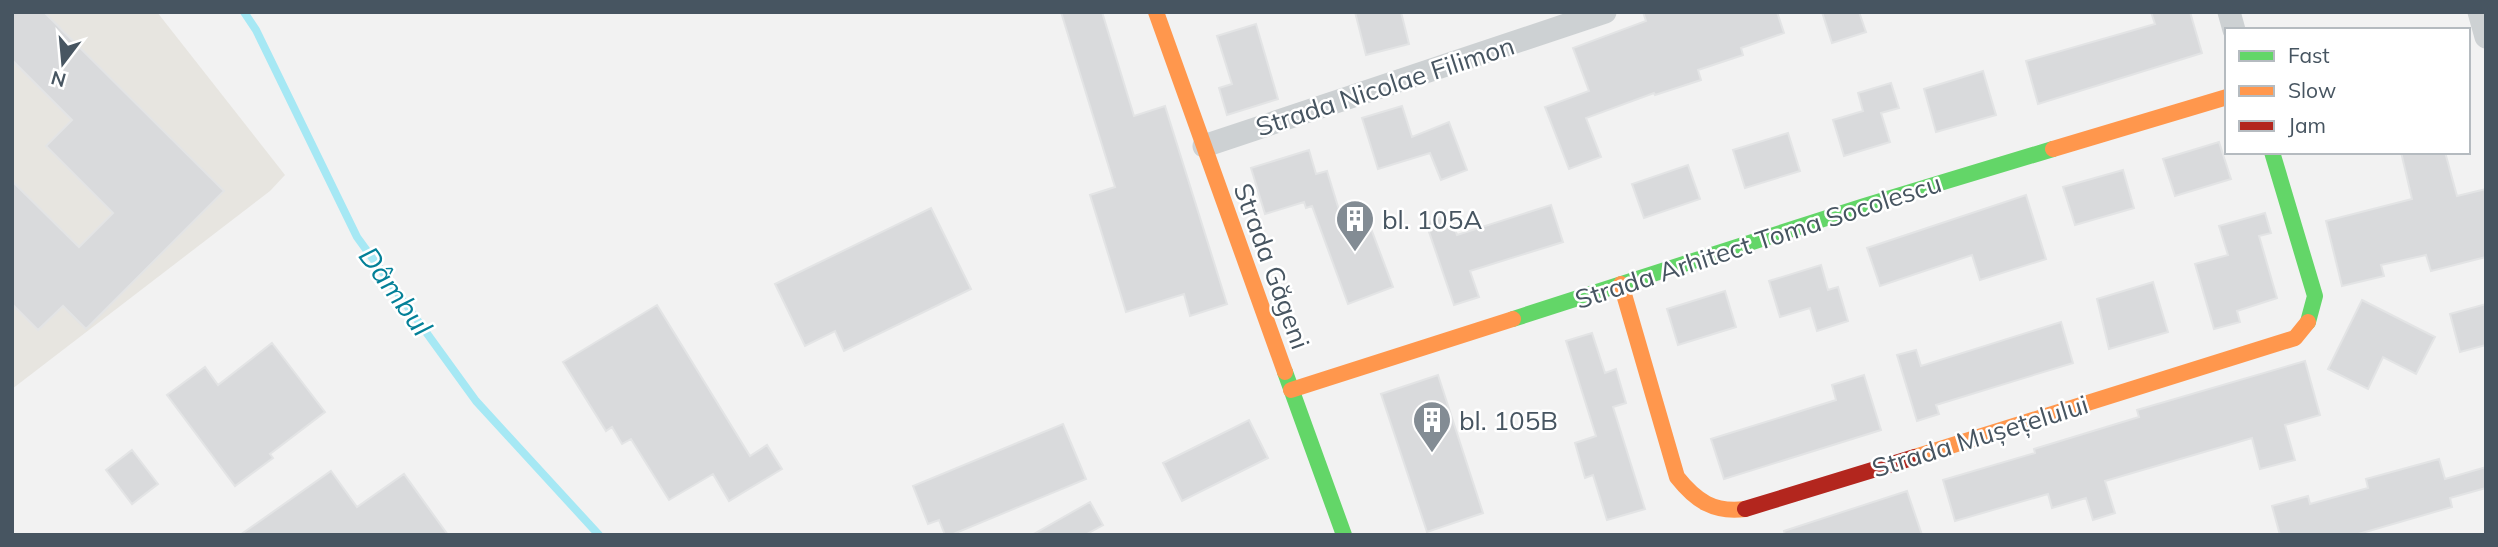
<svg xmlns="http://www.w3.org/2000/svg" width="2498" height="547" viewBox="0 0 2498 547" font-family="Mulish,sans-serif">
<rect width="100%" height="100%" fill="#f2f2f2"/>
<path fill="#e7e5e0" d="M12,12H157L285,175L270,191L12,389Z"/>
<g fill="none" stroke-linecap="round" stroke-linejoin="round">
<path stroke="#a6e8f4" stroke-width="8" d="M244,12L256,30L357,237L476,401L599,535"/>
</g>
<path fill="#d9dadc" stroke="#e3e4e5" stroke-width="2" d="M12,12H44L224,191L86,329L63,306L38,330L12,304V181L79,247L113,213L46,146L72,120L12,60Z
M1061,12H1102L1134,116L1165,106L1227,304L1190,316L1184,294L1126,312L1090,195L1115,187Z
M1355,12H1401L1409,44L1366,55Z
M1643,12H1777L1784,33L1741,48L1743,55L1698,70L1701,80L1655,95L1654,93L1586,118L1601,157L1569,169L1545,107L1589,91L1573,48L1646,21Z
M1822,12H1859L1866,32L1832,43Z
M2151,12H2190L2202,53L2038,104L2026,61L2155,24Z
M1256,24L1278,99L1227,115L1219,88L1232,84L1217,36Z
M1983,71L1996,115L1936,132L1924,89Z
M1891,83L1899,108L1881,113L1890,142L1844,156L1833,120L1863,111L1858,93Z
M1402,106L1412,137L1449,122L1467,170L1441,180L1430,153L1378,169L1362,118Z
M1788,133L1800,171L1745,188L1733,150Z
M2219,142L2231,179L2175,196L2163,159Z
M1309,150L1316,174L1327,171L1339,210L1361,202L1393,287L1348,304L1312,206L1306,208L1304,202L1265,214L1251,168Z
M2401,152H2445L2457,196L2486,189V257L2431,271L2426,255L2381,265L2384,276L2342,286L2326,221L2412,199Z
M1688,165L1700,199L1644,218L1632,184Z
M2123,170L2134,208L2075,225L2063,187Z
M2026,195L2046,259L1980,280L1972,255L1880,286L1867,248Z
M1551,205L1563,242L1470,271L1479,297L1454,305L1426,223L1450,214L1457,235Z
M931,208L971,289L844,351L835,331L805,346L775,284Z
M2265,213L2271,233L2259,236L2277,298L2237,311L2240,322L2214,329L2195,264L2228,255L2219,226Z
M1821,265L1828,290L1838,287L1848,321L1817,331L1810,308L1780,317L1769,281Z
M2153,282L2168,332L2109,349L2097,299Z
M1725,291L1736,327L1678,345L1667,309Z
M2362,300L2435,337L2416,374L2383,357L2368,389L2328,369Z
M2486,304V345L2460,352L2450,314Z
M657,305L750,456L767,445L782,469L729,501L713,474L669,500L631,439L622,444L612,427L606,431L563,362Z
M2061,322L2073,363L1936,405L1939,414L1917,421L1897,355L1916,350L1921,366Z
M1592,333L1605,373L1616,369L1626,403L1613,407L1645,509L1607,520L1593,475L1585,478L1575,443L1596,436L1566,341Z
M272,343L325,412L270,454L273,458L235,486L167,395L205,367L218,385Z
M2305,361L2320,415L2285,425L2295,460L2260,469L2252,438L2105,481L2115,513L2093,520L2086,498L2052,508L2048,494L1955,521L1943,480L2035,453L2034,449L2139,417L2137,410Z
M1438,375L1483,513L1427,532L1381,394Z
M1864,375L1881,430L1724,479L1711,439L1836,400L1832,385Z
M1249,420L1268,458L1182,501L1163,463Z
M1063,424L1086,479L951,535H945L939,520L928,524L913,486Z
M132,450L158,484L132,504L106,470Z
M2439,459L2445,479L2486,467V488L2450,498L2452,507L2355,535H2280L2272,506L2308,496L2310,504L2368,488L2366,479Z
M331,471L357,507L404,474L448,535H240Z
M1907,491L1922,535H1785L1784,531Z
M1090,502L1103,525L1085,535H1032Z"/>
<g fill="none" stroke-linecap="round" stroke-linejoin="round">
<path stroke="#cdd1d3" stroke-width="23" d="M2229,12L2234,30
M2479,12L2486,37
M1204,146L1605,12"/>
<path stroke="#63d668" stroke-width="16" d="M2272,152L2315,296L2308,322
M1513,319L1864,206L2053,149
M1285,372L1344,535"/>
<path stroke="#ff974d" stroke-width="16" d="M1156,12L1285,372
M2053,149L2227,97
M1621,284L1677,477C1696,501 1714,513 1745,509
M1291,390L1513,319
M1915,457L2295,338L2308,322"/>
<path stroke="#b3261e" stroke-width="16" d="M1745,509L1915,457"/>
</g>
<defs>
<symbol id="building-pin" viewBox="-11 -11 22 30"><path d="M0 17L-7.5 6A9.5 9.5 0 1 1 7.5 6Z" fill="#838c94" stroke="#fff"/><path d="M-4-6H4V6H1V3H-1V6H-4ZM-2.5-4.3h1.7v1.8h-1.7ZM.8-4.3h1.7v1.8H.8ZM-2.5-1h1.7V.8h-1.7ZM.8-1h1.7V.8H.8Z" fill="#fff"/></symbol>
</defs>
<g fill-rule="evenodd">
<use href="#building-pin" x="1333" y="197" width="44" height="60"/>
<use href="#building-pin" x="1410" y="398" width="44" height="60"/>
</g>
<g text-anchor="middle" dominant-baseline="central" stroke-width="5" stroke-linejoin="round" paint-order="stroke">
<g font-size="26" fill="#475561" stroke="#fff">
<text transform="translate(1385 86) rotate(-18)">Strada Nicolae Filimon</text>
<text transform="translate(1758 241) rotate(-18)">Strada Arhitect Toma Socolescu</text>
<text transform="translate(1272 266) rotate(70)">Strada Găgeni</text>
<text transform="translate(1980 436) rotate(-17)">Strada Mușețelului</text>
</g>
<g font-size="26" fill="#475561" stroke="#fff" text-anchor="start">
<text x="1382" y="219">bl. 105A</text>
<text x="1459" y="420">bl. 105B</text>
</g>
<g font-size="28" font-style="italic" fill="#038098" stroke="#fff">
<text transform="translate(396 291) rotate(54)">Dâmbul</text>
</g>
</g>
<rect width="2498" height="547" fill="none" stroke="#475561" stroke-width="28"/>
<rect x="2225" y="28" width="245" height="126" fill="#ffffff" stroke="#b5bbc0" stroke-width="2"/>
<rect x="2239" y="51" width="35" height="10" fill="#63d668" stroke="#b5bbc0" stroke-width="2"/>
<text x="2288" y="63" font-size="21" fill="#475561">Fast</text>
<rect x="2239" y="86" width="35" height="10" fill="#ff974d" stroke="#b5bbc0" stroke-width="2"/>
<text x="2288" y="98" font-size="21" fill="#475561">Slow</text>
<rect x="2239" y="121" width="35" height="10" fill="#b3261e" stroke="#b5bbc0" stroke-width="2"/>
<text x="2288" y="133" font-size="21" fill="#475561">Jam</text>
<g transform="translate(63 63) rotate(196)" stroke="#ffffff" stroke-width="5" paint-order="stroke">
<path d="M0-5L12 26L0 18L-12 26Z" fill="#475561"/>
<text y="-10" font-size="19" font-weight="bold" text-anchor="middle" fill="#475561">N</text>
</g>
</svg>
